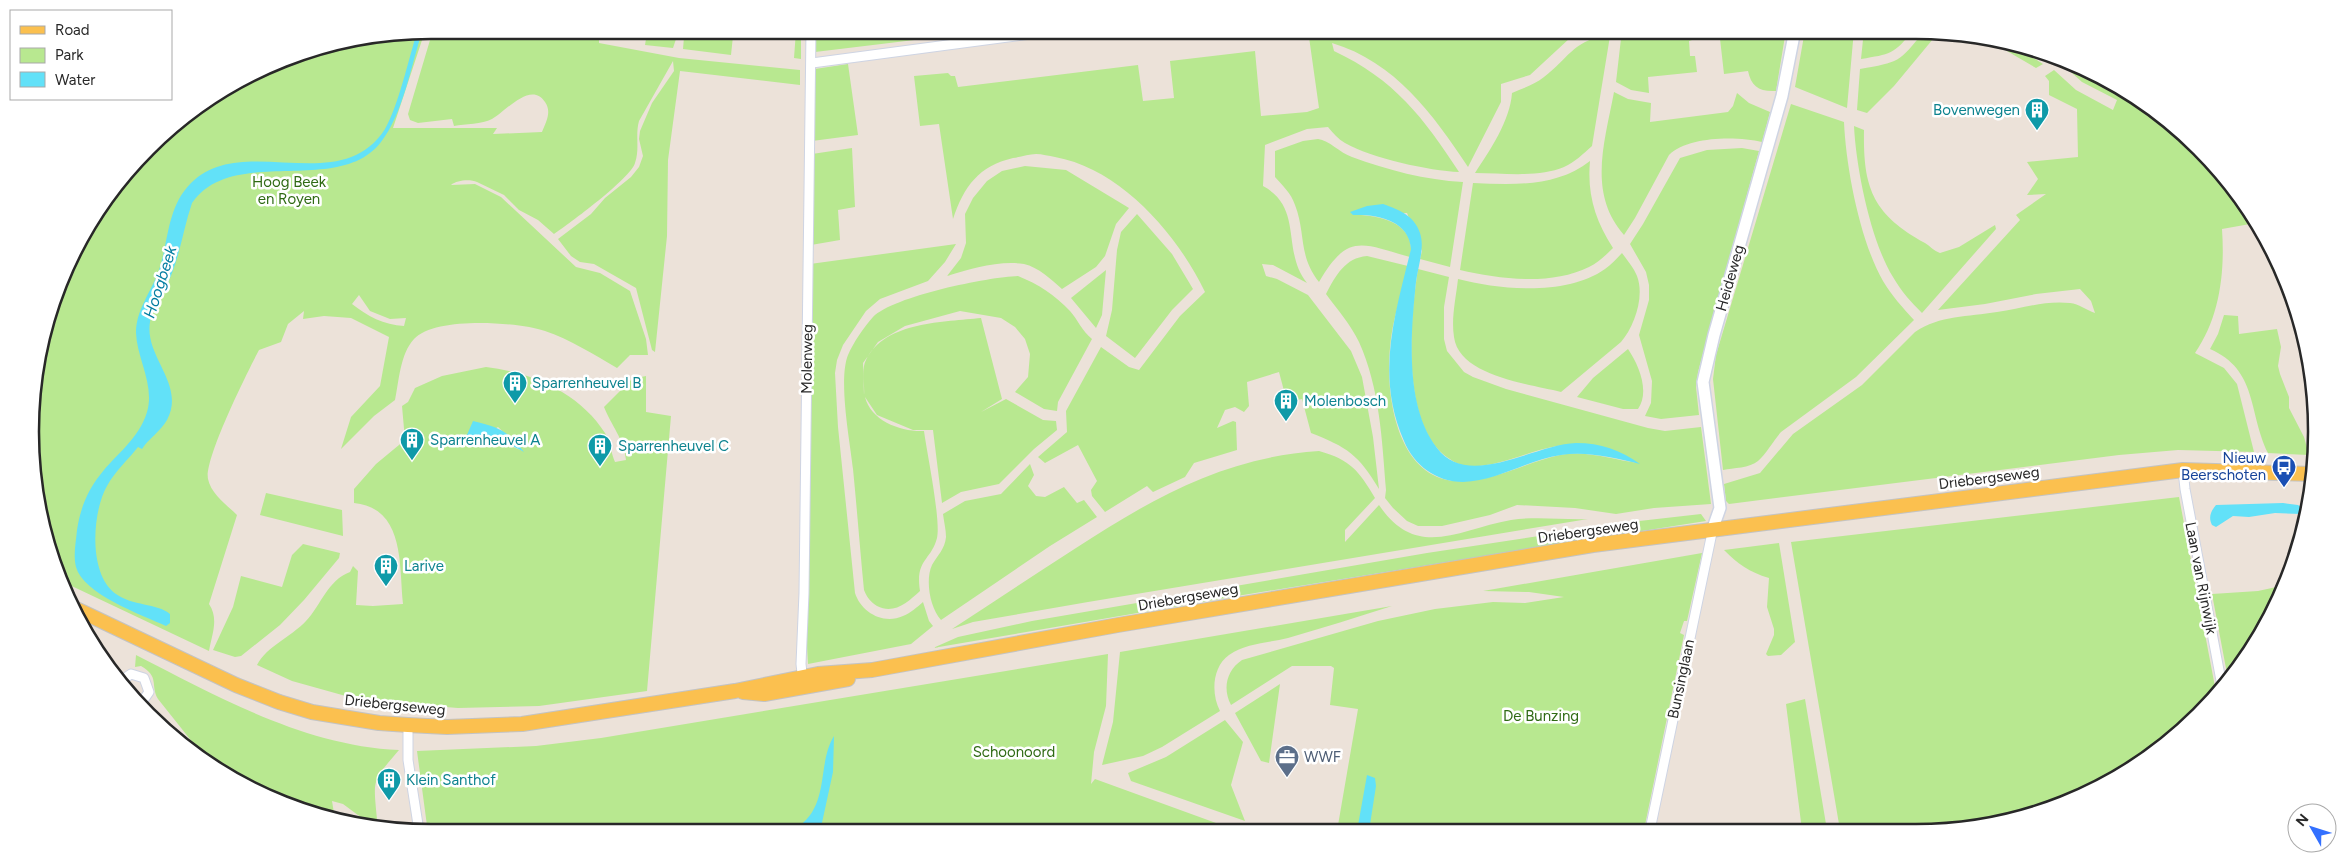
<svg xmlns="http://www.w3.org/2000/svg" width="2347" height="863" viewBox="0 0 2347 863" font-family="Figtree,sans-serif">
<rect width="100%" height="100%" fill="#ece2d9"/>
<path fill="#b8e890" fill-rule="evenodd" d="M433,30H599V43L679,58L800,70V85L680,71L668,160L667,236L655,352L652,350L636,288L594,264L580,262L571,256L558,239L591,214L605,198L631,177L639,167L643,156L639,139L640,131L652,103L674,71L673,61L639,121C635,135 640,149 635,163C631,178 569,224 554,234L538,220L519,210L504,195L477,182C470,179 457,180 451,185L475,184L501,197L576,267L600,273L630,291L646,339L648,355H630L617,368C593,354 571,340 545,331C518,322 435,316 414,339C400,354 399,381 395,400L374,416L341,449L351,417L380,386L389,337L351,318L324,316L303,319L304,311L288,324L281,342L259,350C248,371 204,459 208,479C211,494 227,505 237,515L209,604C219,619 212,634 209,651L59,580L38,510L33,379L51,302L84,231L167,129L231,84L302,51L425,31L393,128H497L493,134L542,132C546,122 552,112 545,102C531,80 505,112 492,119C482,124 465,124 454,126L452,119L418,123L410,120L408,114ZM359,295L370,311L390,319L406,318L404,326C384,325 367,316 352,304Z
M790,30H801V59L794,58L796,31Z
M814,30H997L815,52Z
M1308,30H1585L1570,38L1530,75L1501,84V102L1468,167C1433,114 1395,62 1332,43L1334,51C1394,79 1424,118 1459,172C1430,171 1371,158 1345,143C1338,139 1333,133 1328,127L1307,129L1265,145L1263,186C1304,208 1281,251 1307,283L1273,265L1262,264L1266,276L1277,279L1308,295L1351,351L1362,377L1373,437L1379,489C1359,455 1347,447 1311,433L1302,399L1287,402L1279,372L1247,382L1249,406L1244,412L1235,407L1225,410L1217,428L1233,421L1236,422L1237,450L1194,463L1185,477L1153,492L1147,486L1105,512L1092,496L1091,490L1097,481L1078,445L1045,463L1038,457L1067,432L1066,411L1101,347L1129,367L1139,370L1180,316L1205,292C1177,234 1121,169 1055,157C1049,156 1042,154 1036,154C1029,154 1021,157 1013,158C979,166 964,186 953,219L939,124L920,126L914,76L948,73L951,76H955L958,87L1138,65L1143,101L1174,98L1170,61L1255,51L1261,116L1307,112L1319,108Z
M1622,30H1691L1692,40L1689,41L1690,56H1695L1697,72L1648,77L1649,93L1631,90L1616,82Z
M1719,30H1786L1776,91C1759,92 1751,86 1748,71L1724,74Z
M1805,30H1854L1847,108L1795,87Z
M1864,30H1913C1894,55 1890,54 1861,59Z
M1924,31L1938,33L1894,86L1867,113L1857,110L1860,69C1899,62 1899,63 1924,31Z
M708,32L733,36L731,55L683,49L684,37L692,36L696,39L706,35Z
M647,33L677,36L673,48L645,45Z
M1605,35L1610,36L1592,146C1583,154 1575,162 1564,167C1538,178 1503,173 1475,173C1490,150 1510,121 1512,93C1523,88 1534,85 1544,77C1569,58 1571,43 1605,35Z
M1988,40L2010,43L2043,64L2036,68Z
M2067,61L2093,72L2160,113L2218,167L2256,220L2250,224L2222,229C2225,272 2220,317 2195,353L2224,368L2237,384L2254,452L2178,450L2119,455L1729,504L1726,501L1724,484L1760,473L1793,434L1862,385L1915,332C1940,315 1968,317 1997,312C2021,309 2044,300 2070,303C2079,304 2086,310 2095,313L2091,301L2080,289L2036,294L1985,304L1938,310L2020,220L2016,215L2046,194L2027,195L2038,179L2027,162L2078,157L2077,109L2049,95V81L2045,76L2054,70L2076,90L2113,110L2117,100L2082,82L2062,64Z
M848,64L858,135L812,141L815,69Z
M1614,92L1628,99L1651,103L1650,122L1728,112L1733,106L1737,93L1749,103L1770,112L1762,142C1737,136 1688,136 1669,155L1635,218L1624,235C1587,193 1605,141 1614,92Z
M1791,104L1844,122C1846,168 1860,241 1883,281C1892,296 1903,308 1914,320L1856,377L1781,432C1773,441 1767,453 1758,461C1750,468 1733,468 1723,470L1713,379L1716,355Z
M1854,126L1864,130C1863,187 1872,214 1925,243C1930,246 1934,251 1940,253L1959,247L1995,225L1996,229L1922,313C1911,302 1901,291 1893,277C1871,242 1856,168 1854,126Z
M1318,139C1329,140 1340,153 1352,157C1387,170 1426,180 1463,182L1450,267L1420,259L1422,251L1407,213L1353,215C1378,214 1418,223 1410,257C1362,244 1348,232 1319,282C1298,256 1306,233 1295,205C1291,193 1283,186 1275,177V151L1303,141Z
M852,148L855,207L838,210L840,240L811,245L812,154Z
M1742,148L1759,151L1698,372L1696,387L1699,415L1661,419L1645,416L1651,403L1652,381L1639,335L1649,300V285L1646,272L1630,244L1643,224L1680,158L1707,150Z
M1590,161C1587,194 1595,220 1613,248C1606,255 1599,262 1589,267C1551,286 1499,279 1460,270L1473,183C1514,185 1557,187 1590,161Z
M1025,166L1066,170L1129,208L1116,224L1105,256L1096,267L1062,289C1052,280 1038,267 1024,264C1000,260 970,269 947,276L961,258L966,243L965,214L973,198L987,181L1002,171Z
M1137,214L1172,254L1193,289L1172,310L1135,358L1106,336L1112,310L1117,250L1121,232Z
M2266,237L2280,268L2271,269Z
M956,244L945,262L928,281L880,299L866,311L843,345L837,360L835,373L838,427L855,593C861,612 883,625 903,616C911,613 917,607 923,602L929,621L933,626L911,644L808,664L806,627L810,264Z
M1622,253C1627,260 1634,268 1637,276C1645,297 1634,327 1621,342L1561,392C1529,384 1459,376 1454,337C1451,318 1456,298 1458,279C1501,290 1567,296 1605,269C1611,265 1617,258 1622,253Z
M1367,256L1408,266C1402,294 1392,320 1390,348C1385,397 1398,486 1465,481C1499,479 1527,462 1560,455C1586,450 1613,460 1638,463C1623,460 1569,444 1557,446C1527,451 1498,468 1468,466C1459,466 1451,460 1444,455C1401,419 1410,319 1418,269L1449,277L1444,307V339L1447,351L1464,372L1473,377L1506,389L1648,428L1665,431L1701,427L1711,504L1654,508L1616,514L1575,508L1517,505L1490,515L1442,526H1418L1407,521L1393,508L1385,498L1386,490C1382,440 1380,389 1359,342C1351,325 1337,309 1326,294C1336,275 1345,258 1367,256Z
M1106,270L1102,315L1096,328L1071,298Z
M1018,276C1038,284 1055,295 1070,311C1078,320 1082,331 1092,339L1058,402L1057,411L1044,409L1015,392L1028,377L1030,354L1025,339L1015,327L1001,318L960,311L905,326L878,342L863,363L864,395C865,385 861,369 866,360C885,321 945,322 981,318L1002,399L981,412L1006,399L1043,420L1056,421L1057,430L1034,449L999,484L961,492L942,503L933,430H913L877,415L865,397C871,421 901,432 924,431C927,453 941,520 937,538C931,561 915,559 920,591C908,602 894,615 877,606C871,602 867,598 864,590C860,550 857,509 853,469C850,441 838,380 848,355C853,343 864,327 873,317C894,296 988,277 1018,276Z
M2224,315L2238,316L2239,334L2277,329L2281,347L2278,366L2280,374L2289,397V408L2304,437L2309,455L2268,453C2248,412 2258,370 2210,349L2218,334Z
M1628,349C1639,365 1650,392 1638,409H1623L1577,397L1593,378Z
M486,367C531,372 580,393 605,433C610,441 611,453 615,462L626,460C624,439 611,425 604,407L632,379L646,376V412L671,416L647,691L539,706L458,708L360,700L292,681L257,665C267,646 291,637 306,621C321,605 328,580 350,572L353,566L358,571L356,605L373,606L403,604C399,565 405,508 354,503V489L376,464L405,440L402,406L408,402L415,388L442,376ZM498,427L523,451L493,439H479Z
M1319,451C1351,460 1359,471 1375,498L1345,530V542L1379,505C1417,561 1459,529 1511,520C1537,516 1562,520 1588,519L1088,602L973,622L952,629C993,602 1034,575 1076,548C1153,498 1225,457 1319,451Z
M1030,464L1034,475L1028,486L1036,496L1045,497L1064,487L1077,503L1084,500L1097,517L1050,546L941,620C930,608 925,580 932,565C937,556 945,549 946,537C946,530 944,522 943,514L965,501L1001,494Z
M266,493L342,510L343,536L260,515Z
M2179,497L2216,692L2180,733L2093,792L1968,830H1840L1791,542Z
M1701,514L1706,521L1623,534L1613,524Z
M1598,527L1608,536L1231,597L933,648L958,637L1032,621L1427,553Z
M1779,543L1795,642L1781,655L1768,656L1766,654L1774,635V629L1767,607L1769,578C1749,572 1738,564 1724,550Z
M303,544L340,553L339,558L304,600L280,625L241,656L235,657L213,650L233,607L241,576L282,587L292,555Z
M1702,553L1687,621H1684L1680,633L1684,635L1644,830L1337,831L1358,709L1330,705L1334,668L1331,666H1292L1231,705C1222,688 1227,670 1242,660L1378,621L1435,609L1493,602L1525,603L1564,597L1529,592L1483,591Z
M2281,586L2249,654L2228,679L2212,594L2258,591Z
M1392,606C1357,617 1323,628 1288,638C1268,643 1246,643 1229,655C1212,667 1211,694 1220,711L1162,747L1143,756L1102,765L1113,722L1120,652Z
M1108,654L1106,706L1094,752L1091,784L1095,779L1238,831L428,833L417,751L536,746L601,738Z
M136,655C218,697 305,746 399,750C372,782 373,777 377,819L366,821L343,804L332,801L334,813L338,815L323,818L254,791L194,754L201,753L158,699C150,685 160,677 141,666L135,667Z
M1280,684L1269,763L1261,761L1235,713Z
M1805,699L1827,830H1802L1786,704Z
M1225,720L1243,742L1231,785L1245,821L1131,781L1128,773L1166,757Z"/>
<path fill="#62e1f8" d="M417,32H422C411,66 403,114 381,142C339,197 233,144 192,203C184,226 181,250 172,273C167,288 152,307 150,322C144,357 186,384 167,420C160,432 149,438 142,449L138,447C128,460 115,471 107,486C92,512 88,575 116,594C132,606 157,603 170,614V623L166,626C142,615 83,594 76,567C73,555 76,542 77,530C80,510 87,491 100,475C116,454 139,439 147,412C155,385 137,359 136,333C136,309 152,291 159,270C169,240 167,207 191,183C243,131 340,199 385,129C398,107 409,58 417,32Z
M1383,204C1399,210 1414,215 1420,233C1425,248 1418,266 1416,282C1411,332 1404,405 1437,448C1468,490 1535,444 1576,443C1601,443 1620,450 1640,464C1614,458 1587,451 1561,455C1527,460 1498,481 1463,482C1436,482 1414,465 1404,441C1375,375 1395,315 1411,249C1409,220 1377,214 1353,215L1350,212L1367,206Z
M473,421C498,427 509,431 524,452C498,438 492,437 463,444Z
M2283,503L2298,505L2307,511L2306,519L2301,514L2275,513L2249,517L2233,516L2216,527L2212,525C2208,517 2211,511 2216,505Z
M834,736L833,772L820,832H785C789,830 795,829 799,826C830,804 817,763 834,736Z
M1367,775L1375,778L1376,786L1369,831H1357Z"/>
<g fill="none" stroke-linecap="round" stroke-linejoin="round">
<defs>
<path id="minor" d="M812,63L1060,30
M2183,470L2185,489L2222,686
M122,680L131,674L144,678L149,692L142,702
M803,682L801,664L804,593L811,30
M408,725V760L419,831
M1650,830L1713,528"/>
<path id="tertiary" d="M1713,528L1720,508L1703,382L1714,335L1782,96L1795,30"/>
<path id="primary" d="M72,607L236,685L279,702L312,712L379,723L408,725L447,727L522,724L735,691L818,674L872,670L1118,625L1593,545L2183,470L2313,474
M743,692L764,694L848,679"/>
</defs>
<use href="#minor" stroke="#ced4e3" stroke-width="11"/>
<use href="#tertiary" stroke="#ced4e3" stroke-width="14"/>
<use href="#primary" stroke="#c3c3c3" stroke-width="16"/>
<use href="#minor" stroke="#fff" stroke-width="9"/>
<use href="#tertiary" stroke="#fff" stroke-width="11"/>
<use href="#primary" stroke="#fbc04f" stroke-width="14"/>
</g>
<defs>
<symbol id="building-pin" viewBox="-11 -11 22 30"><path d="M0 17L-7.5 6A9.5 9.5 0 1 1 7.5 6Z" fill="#0f9aa8" stroke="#fff"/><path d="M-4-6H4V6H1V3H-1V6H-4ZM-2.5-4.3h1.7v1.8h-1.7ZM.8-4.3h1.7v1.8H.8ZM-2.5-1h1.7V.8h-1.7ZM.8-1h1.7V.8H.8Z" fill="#fff"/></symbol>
<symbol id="bus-pin" viewBox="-11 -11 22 30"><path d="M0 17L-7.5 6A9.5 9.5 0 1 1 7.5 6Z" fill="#1a4fb4" stroke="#fff"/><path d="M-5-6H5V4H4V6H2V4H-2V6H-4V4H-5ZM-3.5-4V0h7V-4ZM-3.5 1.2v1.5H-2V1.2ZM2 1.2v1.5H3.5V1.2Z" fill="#fff"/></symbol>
<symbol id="office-pin" viewBox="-11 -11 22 30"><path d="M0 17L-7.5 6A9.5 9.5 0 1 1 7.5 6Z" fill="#5c6f8a" stroke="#fff"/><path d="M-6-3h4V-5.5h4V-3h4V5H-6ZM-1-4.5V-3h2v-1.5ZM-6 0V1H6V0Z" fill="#fff"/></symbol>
</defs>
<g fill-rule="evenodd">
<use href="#building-pin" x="2023" y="96" width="28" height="38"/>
<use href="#building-pin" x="501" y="369" width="28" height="38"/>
<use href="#building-pin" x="1272" y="387" width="28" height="38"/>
<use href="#building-pin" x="398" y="426" width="28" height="38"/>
<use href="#building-pin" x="586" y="432" width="28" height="38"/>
<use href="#bus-pin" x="2270" y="453" width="28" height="38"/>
<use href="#building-pin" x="372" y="552" width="28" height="38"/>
<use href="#office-pin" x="1273" y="743" width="28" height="38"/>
<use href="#building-pin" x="375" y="766" width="28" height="38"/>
</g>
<g text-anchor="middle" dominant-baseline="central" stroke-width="5" stroke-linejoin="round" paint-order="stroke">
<g font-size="15" fill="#0d838f" stroke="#fff" text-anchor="start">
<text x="2020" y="110" text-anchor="end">Bovenwegen</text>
<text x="532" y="383">Sparrenheuvel B</text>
<text x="1304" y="401">Molenbosch</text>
<text x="430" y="440">Sparrenheuvel A</text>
<text x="618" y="446">Sparrenheuvel C</text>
<text x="404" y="566">Larive</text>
<text x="406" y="780">Klein Santhof</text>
</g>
<g font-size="15" fill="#2f6a14" stroke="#fff">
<text x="289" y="182">Hoog Beek<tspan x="289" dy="17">en Royen</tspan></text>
<text x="1541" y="716">De Bunzing</text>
<text x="1014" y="752">Schoonoord</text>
</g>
<g font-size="15" fill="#282828" stroke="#fff">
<text transform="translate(1730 278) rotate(-74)">Heideweg</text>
<text transform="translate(807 359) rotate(-89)">Molenweg</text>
<text transform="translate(1989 478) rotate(-7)">Driebergseweg</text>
<text transform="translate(1588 531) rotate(-8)">Driebergseweg</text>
<text transform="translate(2201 578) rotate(79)">Laan van Rijnwijk</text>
<text transform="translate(1188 597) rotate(-10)">Driebergseweg</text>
<text transform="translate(1681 679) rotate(-78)">Bunsinglaan</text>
<text transform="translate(395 705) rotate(6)">Driebergseweg</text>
</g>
<g font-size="15" fill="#164399" stroke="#fff" text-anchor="end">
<text x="2266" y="458">Nieuw<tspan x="2266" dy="17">Beerschoten</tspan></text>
</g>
<g font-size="15" fill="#4e5e75" stroke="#fff" text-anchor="start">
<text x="1304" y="757">WWF</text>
</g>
<g font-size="16" font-style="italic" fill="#037da2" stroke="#fff">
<text transform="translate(160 282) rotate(-72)">Hoogbeek</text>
</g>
</g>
<path d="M0 0H2347V863H0ZM431 39H1916A392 392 0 0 1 2308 431V432A392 392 0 0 1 1916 824H431A392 392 0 0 1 39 432V431A392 392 0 0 1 431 39Z" fill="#fff" fill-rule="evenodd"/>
<path fill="none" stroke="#282828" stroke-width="2.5" d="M431 39H1916A392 392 0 0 1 2308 431V432A392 392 0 0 1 1916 824H431A392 392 0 0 1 39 432V431A392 392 0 0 1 431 39Z"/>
<rect x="10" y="10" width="162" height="90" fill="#ffffff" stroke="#a9a9a9"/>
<rect x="20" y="26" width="25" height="8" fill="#fbc04f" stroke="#a9a9a9"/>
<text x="55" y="35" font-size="15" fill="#282828">Road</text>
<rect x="20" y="48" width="25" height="15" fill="#b8e890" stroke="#a9a9a9"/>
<text x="55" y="60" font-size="15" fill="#282828">Park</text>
<rect x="20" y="72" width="25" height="15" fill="#62e1f8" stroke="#a9a9a9"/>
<text x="55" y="85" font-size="15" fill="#282828">Water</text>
<g transform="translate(2312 828) rotate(309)"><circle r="24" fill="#ffffff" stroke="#a9a9a9"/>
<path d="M0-4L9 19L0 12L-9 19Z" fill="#3370ff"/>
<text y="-8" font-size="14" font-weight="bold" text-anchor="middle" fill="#282828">N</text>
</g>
</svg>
